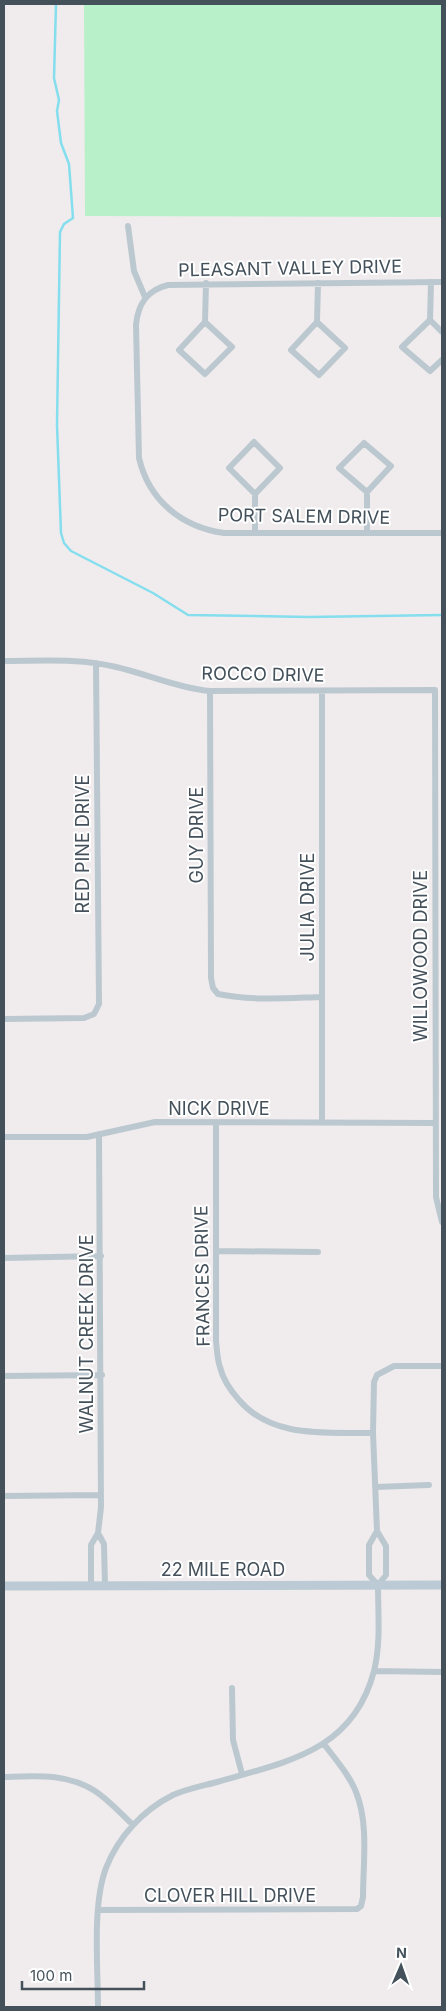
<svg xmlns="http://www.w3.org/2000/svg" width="446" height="2011" viewBox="0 0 446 2011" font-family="Inter,sans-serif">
<rect width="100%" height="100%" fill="#f0eced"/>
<path fill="#b8f0ca" d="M84,4H442V217L85,216Z"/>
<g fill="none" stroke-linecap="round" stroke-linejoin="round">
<path stroke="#84deee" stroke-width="2.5" d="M56,4L54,78L59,100L57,111L61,143L69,164L73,218L64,224L60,232L57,425L61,533L64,543L71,551L153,593L188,615L309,617L442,615"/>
<path stroke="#bcc8d0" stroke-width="6" d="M128,226L134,271L145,297
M431,282L430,320L442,332
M442,282L168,285C147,290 138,304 136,325L139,458C149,501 182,527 224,533H442
M430,320L402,347L430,371L442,360
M205,322L232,347L205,374L179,350L205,322L206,283
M317,322L345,348L319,375L291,350L317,322L318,283
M367,492L391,466L364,443L339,468L367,492V533
M255,533V494L229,468L254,442L280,468L255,494
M4,661C41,661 80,658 116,667C147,674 178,688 210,691L435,690L436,1197L442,1222
M210,691L211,978L213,988L218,994C252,1001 288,998 322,997
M4,1019L84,1018L94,1014L99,1004L96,663
M216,1123V1341C217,1349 217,1359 220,1367C223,1380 231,1391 239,1400C272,1439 327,1432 373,1433
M322,1123V691
M4,1137H87L155,1122L436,1123
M216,1251L318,1252
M4,1258L101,1256
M4,1376L102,1375
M376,1487L429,1485
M4,1496L101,1495
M377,1531L369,1545V1575L378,1585
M98,1533L104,1544L105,1585
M91,1585V1545L98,1533L101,1507L99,1134
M374,1671L442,1672
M232,1688L233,1740L242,1774
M4,1777C35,1776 67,1773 95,1791C109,1800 121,1814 133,1825
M98,1910L357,1909L361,1906L363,1897C363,1864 369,1824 356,1792C349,1774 335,1759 324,1744
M98,2007C98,1967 92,1905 106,1868C118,1837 143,1810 173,1795C187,1789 202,1786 217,1782C285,1762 353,1752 374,1671C381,1643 378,1613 378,1585L386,1575V1546L377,1531L373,1433L374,1382L377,1375L394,1366H442"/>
<path stroke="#bccad5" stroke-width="9" d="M4,1586L442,1585"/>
</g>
<g text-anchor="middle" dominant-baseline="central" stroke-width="4" stroke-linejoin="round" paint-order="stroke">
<g font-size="18" fill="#44515b" stroke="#fff">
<text transform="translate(290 268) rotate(-1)">PLEASANT VALLEY DRIVE</text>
<text transform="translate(304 516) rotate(1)">PORT SALEM DRIVE</text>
<text transform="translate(263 674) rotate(1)">ROCCO DRIVE</text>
<text transform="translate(196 835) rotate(-90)">GUY DRIVE</text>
<text transform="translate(82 844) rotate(-90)">RED PINE DRIVE</text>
<text transform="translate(307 907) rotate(-90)">JULIA DRIVE</text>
<text transform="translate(420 956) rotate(-90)">WILLOWOOD DRIVE</text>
<text x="219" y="1108">NICK DRIVE</text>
<text transform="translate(202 1276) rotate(-91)">FRANCES DRIVE</text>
<text transform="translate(86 1334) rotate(-90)">WALNUT CREEK DRIVE</text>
<text x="223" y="1569">22 MILE ROAD</text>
<text x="230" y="1895">CLOVER HILL DRIVE</text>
</g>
</g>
<rect width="446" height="2011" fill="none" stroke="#44515b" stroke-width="10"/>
<g transform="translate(401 1966) rotate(2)" stroke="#ffffff" stroke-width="4" paint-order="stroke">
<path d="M0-4L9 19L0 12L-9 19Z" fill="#44515b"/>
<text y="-8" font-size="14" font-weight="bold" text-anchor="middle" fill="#44515b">N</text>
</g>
<path d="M22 1981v8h122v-8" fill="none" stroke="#44515b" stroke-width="2.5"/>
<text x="30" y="1981" font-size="15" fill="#44515b" stroke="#ffffff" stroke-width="4" paint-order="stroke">100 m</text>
</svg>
